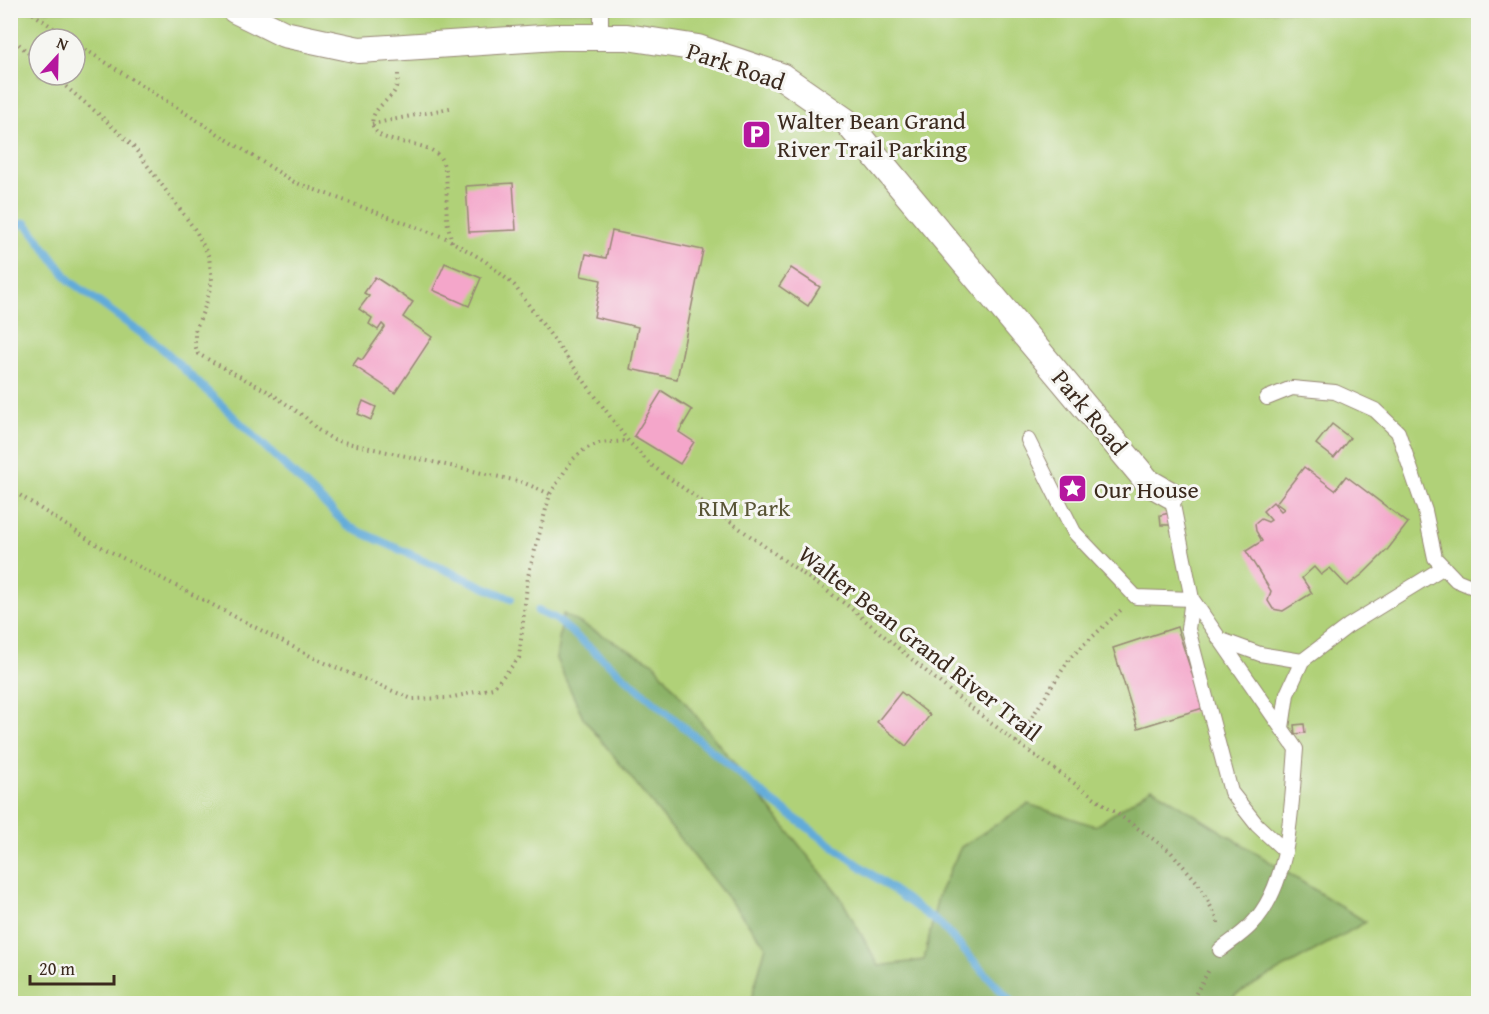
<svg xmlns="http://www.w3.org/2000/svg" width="1489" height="1014" viewBox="0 0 1489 1014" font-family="'Gentium Book Plus',serif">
<rect width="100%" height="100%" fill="#f6f6f2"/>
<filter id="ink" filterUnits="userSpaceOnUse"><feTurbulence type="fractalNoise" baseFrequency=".0167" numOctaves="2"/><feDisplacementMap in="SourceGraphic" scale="12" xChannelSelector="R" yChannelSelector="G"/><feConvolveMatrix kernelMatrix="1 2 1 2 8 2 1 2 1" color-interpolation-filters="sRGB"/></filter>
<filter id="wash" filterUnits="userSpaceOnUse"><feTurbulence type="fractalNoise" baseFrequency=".008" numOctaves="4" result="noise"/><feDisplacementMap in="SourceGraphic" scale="24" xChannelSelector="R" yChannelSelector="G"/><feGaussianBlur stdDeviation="1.35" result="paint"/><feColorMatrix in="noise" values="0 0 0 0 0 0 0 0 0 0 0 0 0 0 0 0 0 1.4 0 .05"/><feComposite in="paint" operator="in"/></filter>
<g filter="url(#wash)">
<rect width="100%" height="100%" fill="#f0e4ca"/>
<path fill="#b0d178" stroke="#767e4b" stroke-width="1.5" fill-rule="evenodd" d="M10,11H1478V1003H1231L1235,995L1180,1003H11ZM39,39H75V75H39Z"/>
<path fill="#8cb368" stroke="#646e43" stroke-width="1.5" d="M563,614L654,663L839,895L879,966L924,960L938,896L961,847L1028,804L1095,826L1152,788L1366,922L1235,995L1231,1003H750L766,946L584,719L556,659Z"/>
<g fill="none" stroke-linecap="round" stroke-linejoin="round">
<path stroke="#62abd9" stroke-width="8" d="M10,227L26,223L70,281L164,350L349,527L511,599
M538,611L556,619L770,800L941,925L1013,1004"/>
</g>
<g id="blocks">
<path fill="#f4a6ca" d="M513,183L516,230L469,232L466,186Z
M612,231L703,250L677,379L630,369L638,327L594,317L601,280L581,276L586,254L606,258Z
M445,263L481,278L469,306L433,290Z
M791,268L820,287L808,306L779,286Z
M375,277L413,302L403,317L432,337L395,393L353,365L358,358L362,360L385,327L382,324L378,330L369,324L372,318L359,309L369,296L364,293Z
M662,391L692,410L679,432L694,442L680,464L634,436Z
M363,401L376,407L371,420L358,414Z
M1332,424L1350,438L1334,458L1316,444Z
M1304,467L1335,490L1346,476L1408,523L1388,549L1363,574L1347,586L1330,568L1321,575L1314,567L1302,578L1312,593L1283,611L1273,609L1268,601L1271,591L1246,551L1262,541L1256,531L1255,524L1261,519L1268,522L1271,520L1263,511L1273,502L1281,511L1284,509L1276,503Z
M1170,513L1171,525H1161L1160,515Z
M1177,627L1203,708L1138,728L1113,648Z
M901,692L930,715L906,746L877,722Z
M1304,724L1305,733L1295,734L1294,725Z"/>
</g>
</g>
<g filter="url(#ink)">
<use href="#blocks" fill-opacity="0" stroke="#968774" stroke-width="1.5"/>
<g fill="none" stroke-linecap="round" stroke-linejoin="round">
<defs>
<path id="service" d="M601,38V10
M1267,398L1292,388L1335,392L1375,410L1398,432L1425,511L1435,558L1456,580L1478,589
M1028,440L1074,532L1136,597L1192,599L1188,629L1231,792L1257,825L1285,851
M1171,495L1192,599L1296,749C1291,805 1292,884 1250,926C1241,935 1230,942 1220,950
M1219,639L1260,654L1302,661
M1282,728L1287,694L1302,661L1348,626L1444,567"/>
<path id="minor" d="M235,10L284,34L359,50L557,37H627L698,48L781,76L847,122L1148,482L1171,495"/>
</defs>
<use href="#service" stroke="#968774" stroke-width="16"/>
<use href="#minor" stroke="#968774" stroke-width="28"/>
<path stroke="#968774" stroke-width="4" stroke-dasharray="1.5 4.5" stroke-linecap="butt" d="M28,10L69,39
M10,36L39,63
M75,43L294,182L446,238L485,261L514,285L628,441L651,465L848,606L951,692L1016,742L1170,851L1198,883L1218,920V927
M398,74C398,80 397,87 394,92C387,102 369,111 373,126C379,148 428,137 441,159C450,175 445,201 447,219C448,227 450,234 452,242
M52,75L102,117L133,146L196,231L209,257L212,280L206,304L195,331V345L198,354L269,392L305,417L318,430L334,440L522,482L550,494
M372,124L450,108
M10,489L94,543L318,660L412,699L449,698L493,688L519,658L528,576L550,494L572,460L585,449L599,443L628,441
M1016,742L1070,658L1122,609
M1190,1004L1210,968"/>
<use href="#service" stroke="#fff" stroke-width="14"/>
<use href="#minor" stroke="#fff" stroke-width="26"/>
</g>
</g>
<defs>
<symbol id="parking-square" viewBox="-11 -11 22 22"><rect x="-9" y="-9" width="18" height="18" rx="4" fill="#b5179e" stroke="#f6f6f2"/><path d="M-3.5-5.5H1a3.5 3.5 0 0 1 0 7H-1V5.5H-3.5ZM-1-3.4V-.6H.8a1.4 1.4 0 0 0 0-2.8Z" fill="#fff"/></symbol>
<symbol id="sight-square" viewBox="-11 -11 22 22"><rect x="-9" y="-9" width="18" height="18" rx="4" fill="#b5179e" stroke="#f6f6f2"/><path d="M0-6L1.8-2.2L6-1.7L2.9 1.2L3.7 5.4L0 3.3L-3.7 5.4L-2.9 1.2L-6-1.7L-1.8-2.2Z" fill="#fff"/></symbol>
</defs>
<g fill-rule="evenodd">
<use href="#parking-square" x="740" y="118" width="33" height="33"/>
<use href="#sight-square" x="1056" y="472" width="33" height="33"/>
</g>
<g text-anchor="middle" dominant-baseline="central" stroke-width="6" stroke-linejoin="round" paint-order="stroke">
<g font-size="24" fill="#3b2a1e" stroke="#f6f6f2">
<text transform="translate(736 66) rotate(19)">Park Road</text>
<text transform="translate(1090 412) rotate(50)">Park Road</text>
<text transform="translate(920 643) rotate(38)">Walter Bean Grand River Trail</text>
</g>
<g font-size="24" fill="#3b2a1e" stroke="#f6f6f2" text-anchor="start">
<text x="777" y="120">Walter Bean Grand<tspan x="777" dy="28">River Trail Parking</tspan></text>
<text x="1094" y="489">Our House</text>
</g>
<g font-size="24" fill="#585434" stroke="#f6f6f2">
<text x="744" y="507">RIM Park</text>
</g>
</g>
<rect width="1489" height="1014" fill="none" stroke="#f6f6f2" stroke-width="36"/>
<g transform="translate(57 57) rotate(22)"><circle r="28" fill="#f6f6f2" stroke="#aba49d" stroke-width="1.5"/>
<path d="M0-4.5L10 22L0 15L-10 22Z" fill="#b5179e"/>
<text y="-9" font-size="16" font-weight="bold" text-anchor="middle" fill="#3b2a1e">N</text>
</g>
<path d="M30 975v9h84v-9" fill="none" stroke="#3b2a1e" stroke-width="3"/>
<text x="39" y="975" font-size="18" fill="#3b2a1e" stroke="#f6f6f2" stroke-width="4.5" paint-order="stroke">20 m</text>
</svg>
